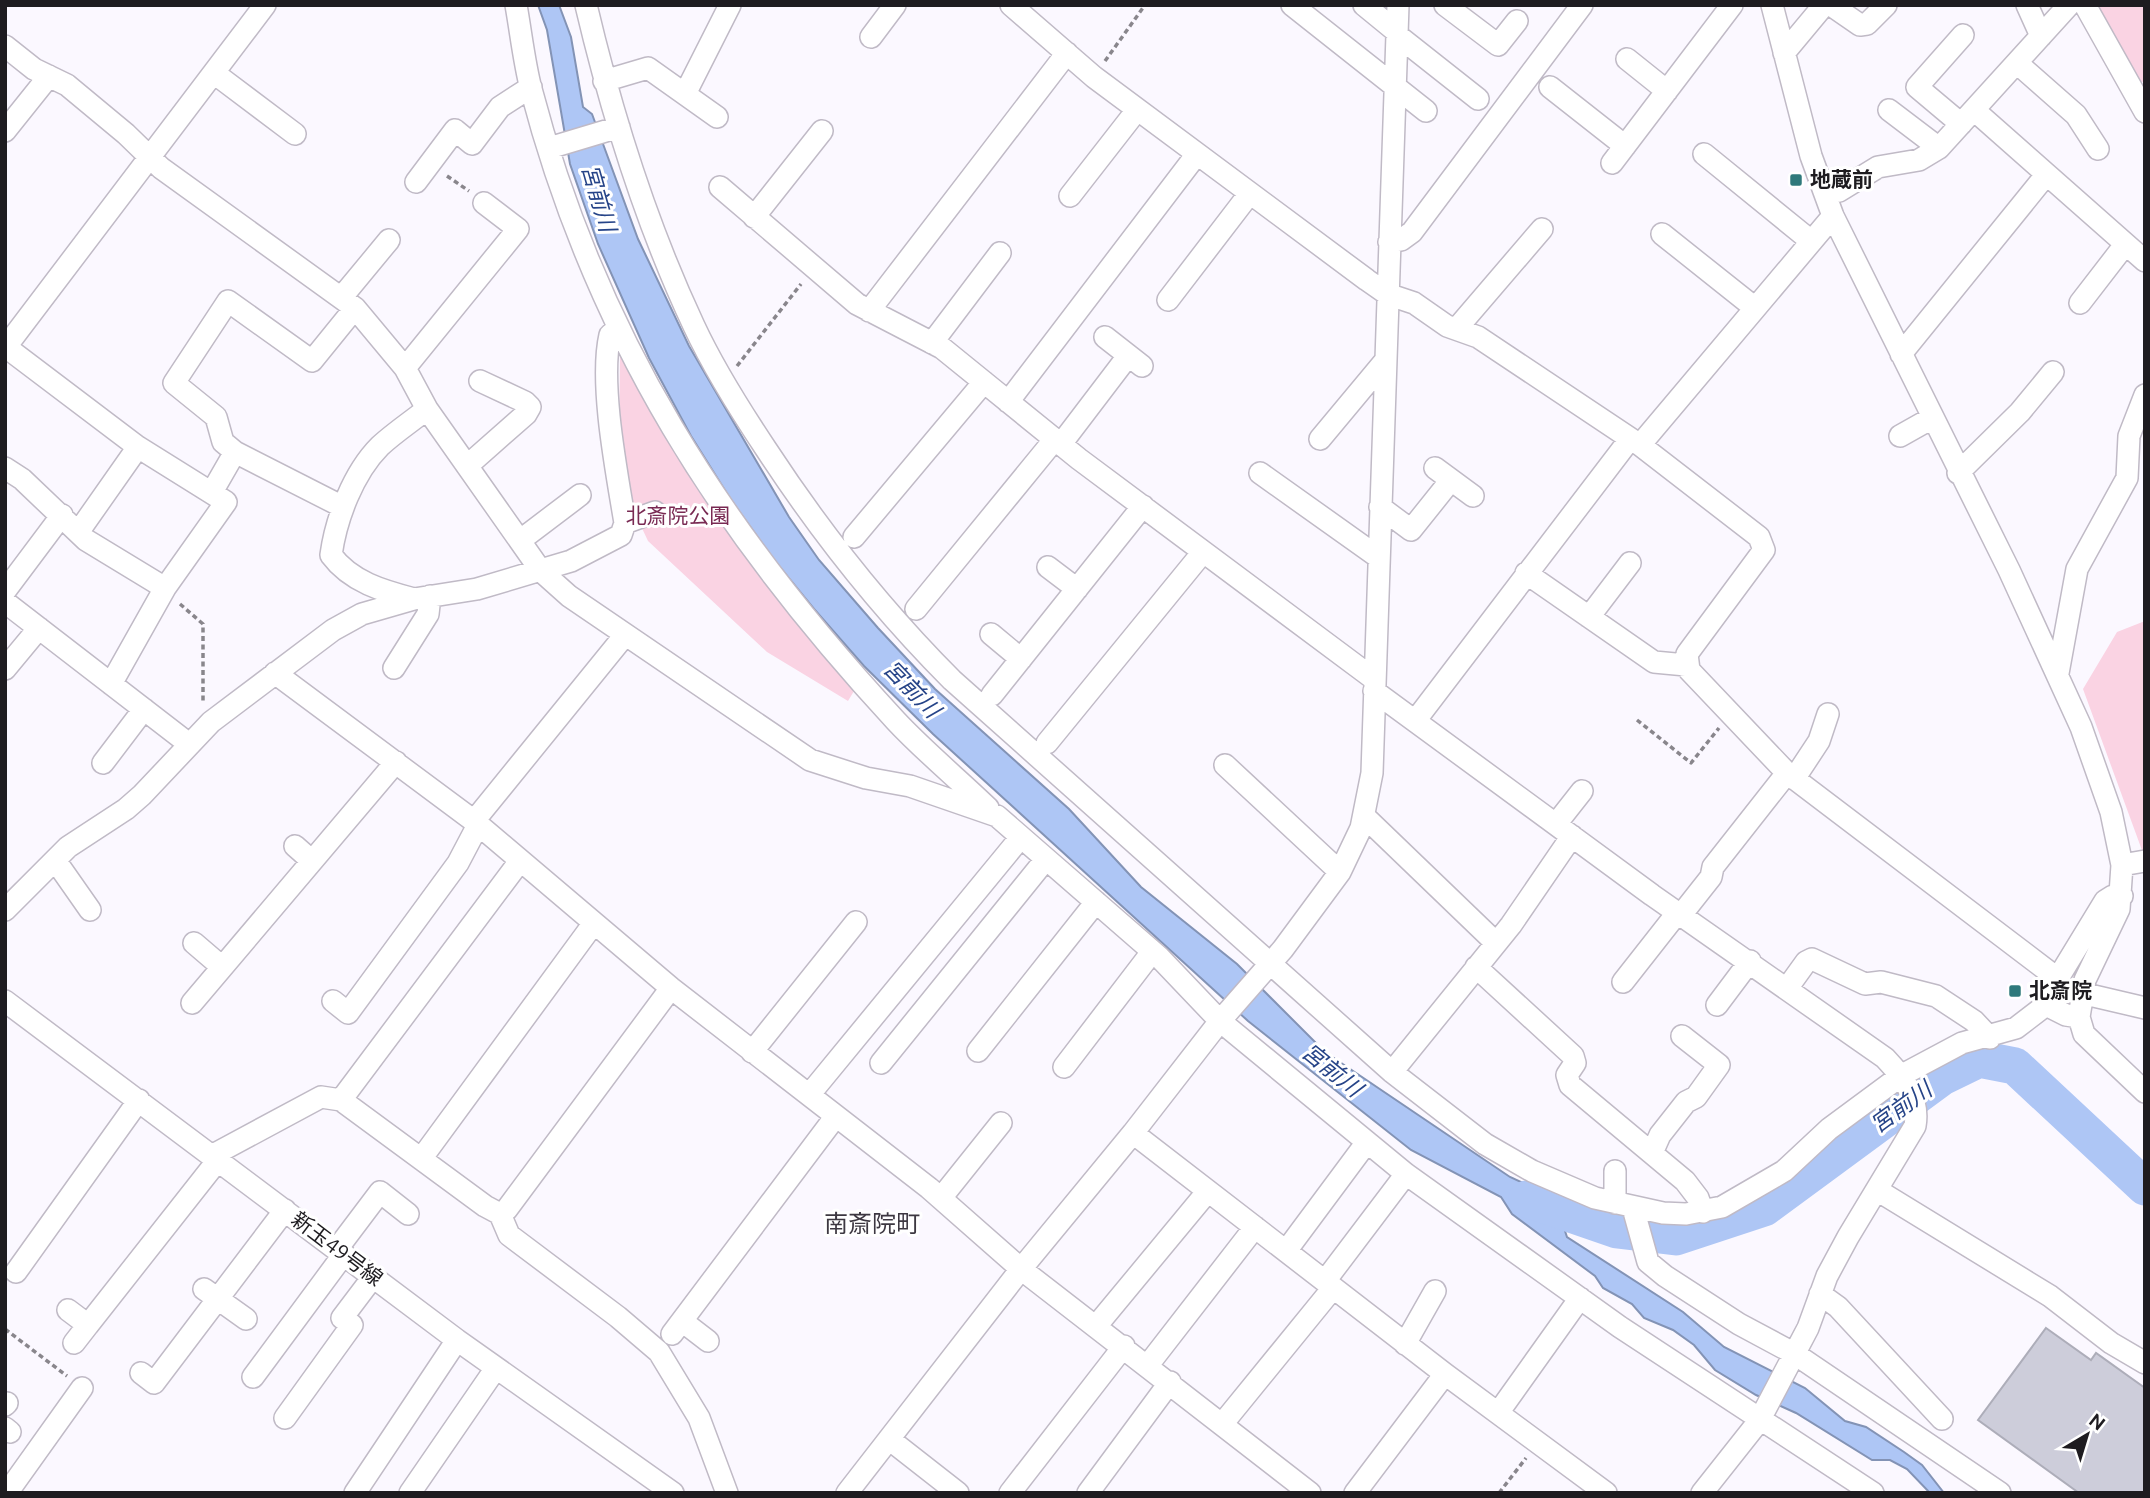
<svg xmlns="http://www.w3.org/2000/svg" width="2150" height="1498" font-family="Ubuntu,'Noto Sans JP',sans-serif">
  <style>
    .green { fill: #fad3e3 }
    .water { fill: #aec6f5; stroke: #8393b5; stroke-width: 2 }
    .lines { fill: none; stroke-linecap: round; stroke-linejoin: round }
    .river { stroke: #aec6f5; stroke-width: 37 }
    .building { fill: #cdcdda; stroke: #adadb9; stroke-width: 2 }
    .street-casing { stroke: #c0bac6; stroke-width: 24 }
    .path { stroke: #89868c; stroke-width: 3.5; stroke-dasharray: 5 3.5; stroke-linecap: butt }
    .street { stroke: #fff; stroke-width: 21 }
    .poi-dot { fill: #2f797b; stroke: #fff; stroke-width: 2.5 }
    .labels { text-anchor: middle; stroke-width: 6; stroke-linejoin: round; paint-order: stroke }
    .poi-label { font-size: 21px; font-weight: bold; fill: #1e1c20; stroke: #fff; text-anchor: start }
    .park-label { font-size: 21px; fill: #792a53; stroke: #fff }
    .street-label { font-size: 21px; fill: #1e1c20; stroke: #fff }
    .water-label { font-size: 23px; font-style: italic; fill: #264488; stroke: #fff }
    .quarter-label { font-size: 24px; fill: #3d3841; stroke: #fff }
  </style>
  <rect width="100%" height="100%" fill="#fbf8ff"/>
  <!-- green -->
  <path class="green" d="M2097,5H2145V81L2139,83Z
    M620,353L713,502L857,686L848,701L767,652L648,541L633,509L619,446Z
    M2145,621V853H2143L2083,689L2117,632Z"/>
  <!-- water -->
  <path class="water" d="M538,5H559L571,37L583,107L592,114L638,239L689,346L789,517L819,560L878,628L935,689L1069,809L1141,887L1237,964L1325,1052L1510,1177L1577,1208L1564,1228L1567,1237L1683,1312L1724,1347L1805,1388L1845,1421L1866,1427L1904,1452L1922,1465L1944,1493H1930L1907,1469L1890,1460H1872L1796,1413L1756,1395L1715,1370L1694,1345L1673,1330L1644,1318L1632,1304L1603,1288L1595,1276L1512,1214L1501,1197L1411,1150L1248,1021L933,734L864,666L814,609L774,560L731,500L691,436L649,358L598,244L570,164L547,30Z"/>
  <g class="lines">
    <!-- river -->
    <path class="river" d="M1527,1199L1617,1230L1676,1237L1764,1208L1942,1077L1979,1059L2015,1066L2145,1187"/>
  </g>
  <!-- building -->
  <path class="building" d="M2046,1328L2091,1360L2096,1353L2145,1388V1493H2079L1978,1420Z"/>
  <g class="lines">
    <!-- street casing -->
    <g class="street-casing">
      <path id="street" d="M516,5C521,33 524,62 531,89C596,338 722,533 896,721C924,751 958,779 988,808
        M586,5C612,115 646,224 694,326C714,369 740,410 766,449C821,533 881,609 952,680L1392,1072L1485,1144L1532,1171L1595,1198L1663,1213L1686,1214L1722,1207L1784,1171L1829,1129L1902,1075L1962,1043L2016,1028L2046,1005L2066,1015L2079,1017
        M1011,5L1094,77L1367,280L1387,294L1414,303L1447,326L1478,337L1640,445L1759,537L1764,550L1687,654L1689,670L1787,773L2057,978
        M1292,5L1426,111
        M1364,5L1397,32
        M1445,5L1498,45L1517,21
        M1772,5L1811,156L1833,216L2009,570L2081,727L2111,812L2122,865L2119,909L2085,980L2079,1017L2084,1034L2145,1092
        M1831,5L1860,25L1867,24L1886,5
        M2027,5L2041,36
        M2085,5L2145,112
        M1397,35L1478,99
        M871,37L895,5
        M5,46L34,69L67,85L126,134L161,168L355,308L405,368L427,409L541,571L569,596L810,760L866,778L910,786L997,816L1159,957L1220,1021L1406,1174L1620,1327L1873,1493
        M1784,53L1824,5
        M1627,59L1667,91
        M2017,63L2076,115L2098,149
        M214,73L295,134
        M604,81L648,68L717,117
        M1550,87L1625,146
        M685,94L730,5
        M1889,110L1939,148
        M1974,110L2145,261
        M1961,124L1917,87L1963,35
        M5,131L49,76
        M549,148L619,127
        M1704,154L1811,241
        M1612,163L1732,5
        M416,182L455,130L472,144L500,107L531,87
        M720,187L857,304L942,348L1079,459L1374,679
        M1826,193L1839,191L1878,167L1919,160L1939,148L2069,5
        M1070,196L1137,110
        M754,217L822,131
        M1662,234L1755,308
        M1389,242L1401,240L1412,232L1582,5
        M341,298L389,240
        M1168,300L1250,193
        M2080,303L2124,246
        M869,311L1067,53
        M1458,327L1542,229
        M1105,337L1142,366
        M932,343L1000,253
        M5,348L265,5
        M1901,354L2046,175
        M405,368L518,229L484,203
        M1008,402L1197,154
        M1900,436L1932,418
        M1320,439L1385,361
        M1061,444L1128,356
        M1640,445L1833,216
        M467,466L526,414L530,407L525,402L480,381
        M5,468L22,479L86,540L165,588L226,502L138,447L6,347
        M1435,468L1473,496
        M1260,473L1378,557
        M1958,473L2020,412L2053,372
        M212,492L235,452
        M343,507L235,452L223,442L216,417L174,383L228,301L312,361L355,308
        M1380,507L1411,530L1451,480
        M625,523L655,512
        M79,531L138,447
        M854,537L984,382
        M522,539L580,495
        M1048,567L1077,589
        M1526,573L1654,662L1686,665
        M5,591L62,515
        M414,599C383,591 351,582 331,555C336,519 353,473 380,446C394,433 412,421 427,409
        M5,602L189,744
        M916,609L1055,439
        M1589,617L1630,563
        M991,634L1021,659
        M394,668L428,614L430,596
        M5,669L39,628
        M275,673L474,821L671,988L929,1188L1021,1269L1310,1493
        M2058,673L2077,569L2127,478L2129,436L2145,395
        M111,684L165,588
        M1374,691L1652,895L1885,1058C1903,1077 1920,1098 1915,1126L1848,1237L1827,1276L1808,1328L1759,1421L1702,1493
        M992,695L1143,506
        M1415,721L1630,439
        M1047,743L1203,552
        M103,763L144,709
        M1225,765L1340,872
        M1794,779L1819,741L1828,714
        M1364,816L1496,943
        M474,821L625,635
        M1556,824L1582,791
        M295,846L312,861
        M55,860L90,910
        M2122,865L2145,861
        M5,910L68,847L126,809L142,795L211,722L333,630L362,614L414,599L477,589L571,561L621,535L625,523C617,474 599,383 610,335L618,329
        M1681,915L1711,877L1713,867L1787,773
        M194,943L222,967
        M1476,967L1573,1056L1575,1063L1567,1075L1570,1085L1685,1181L1698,1198L1703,1212
        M1623,982L1678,912
        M1788,987L1806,962L1812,959L1865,984L1881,982L1936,996L1974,1021L1990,1038
        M2052,988L2105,901L2113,896H2122
        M2081,993L2145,1008
        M5,1001L457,1340L673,1493
        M333,1001L348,1013L458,863L478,825
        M192,1003L396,762
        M1717,1005L1750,961
        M978,1051L1096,902
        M752,1052L856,922
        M881,1063L1046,859
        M1064,1067L1152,952
        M1392,1072L1511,925L1572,836
        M809,1095L1021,837
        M341,1100L520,861
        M1133,1133L1445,1374L1606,1493
        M1652,1153L1660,1135L1686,1102L1696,1097L1719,1065L1682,1036
        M213,1155L321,1097L341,1100L485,1206L500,1214L507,1209L671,988
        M421,1159L594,923
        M1615,1171V1203
        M1877,1190L2050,1296L2111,1343L2145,1363
        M941,1198L1001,1123
        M1633,1208L1648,1262L1665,1276L1739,1324L1795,1354L2000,1493
        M500,1214L509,1235L618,1317L659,1352L699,1418L727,1493
        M337,1249L380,1192L408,1214
        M1286,1251L1367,1142
        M16,1272L139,1100
        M1325,1281L1406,1174
        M204,1289L246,1319
        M1820,1294L1838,1307L1942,1419
        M68,1310L88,1325L218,1160
        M682,1321L708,1341
        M1097,1325L1208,1191
        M672,1334L836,1116
        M74,1343L88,1325
        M1405,1344L1435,1291
        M1148,1365L1255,1227
        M141,1373L154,1383L285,1210
        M253,1377L344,1254
        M5,1405L7,1403
        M1498,1413L1580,1298
        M285,1418L352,1325L342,1318L373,1277
        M1223,1423L1333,1288
        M5,1428L10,1432
        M889,1439L958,1493
        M7,1493L82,1388
        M355,1493L457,1340
        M410,1493L496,1368
        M847,1493L1021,1269L1133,1133L1220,1021L1283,949L1340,872L1361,828L1372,773L1398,5
        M1010,1493L1124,1346
        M1088,1493L1170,1382
        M1355,1493L1445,1374"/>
    </g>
    <!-- path -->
    <path class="path" d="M1105,61L1145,5
      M447,176L469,191
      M737,366L801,284
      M180,604L203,624V701
      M1637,720L1691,763L1719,728
      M5,1329L67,1376
      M1499,1493L1526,1458"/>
    <!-- street -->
    <use href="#street" class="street"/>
  </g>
  <!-- markers -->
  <g class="poi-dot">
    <rect x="1789" y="173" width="14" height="14" rx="3.5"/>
    <rect x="2008" y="984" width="14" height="14" rx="3.5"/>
  </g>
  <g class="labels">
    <!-- poi labels -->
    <g class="poi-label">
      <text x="1810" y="187">地蔵前</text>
      <text x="2029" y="998">北斎院</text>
    </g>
    <!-- park labels -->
    <g class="park-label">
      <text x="678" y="523">北斎院公園</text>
    </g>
    <!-- street labels -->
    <g class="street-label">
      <text transform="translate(337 1249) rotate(37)" y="7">新玉49号線</text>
    </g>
    <!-- water labels -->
    <g class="water-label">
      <text transform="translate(599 198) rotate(74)" y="8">宮前川</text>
      <text transform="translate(912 689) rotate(46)" y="8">宮前川</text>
      <text transform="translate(1332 1070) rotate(39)" y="8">宮前川</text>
      <text transform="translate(1901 1107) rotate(-36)" y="8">宮前川</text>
    </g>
    <!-- quarter labels -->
    <g class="quarter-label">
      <text x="872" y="1232">南斎院町</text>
    </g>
  </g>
  <!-- border -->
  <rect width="2150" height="1498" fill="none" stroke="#1e1c20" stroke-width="14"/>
  <!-- north arrow -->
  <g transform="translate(2087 1435) rotate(38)" stroke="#ffffff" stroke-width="5" paint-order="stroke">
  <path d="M0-5L12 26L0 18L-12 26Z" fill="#1e1c20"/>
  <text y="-10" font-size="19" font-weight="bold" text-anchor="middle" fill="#1e1c20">N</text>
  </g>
</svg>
